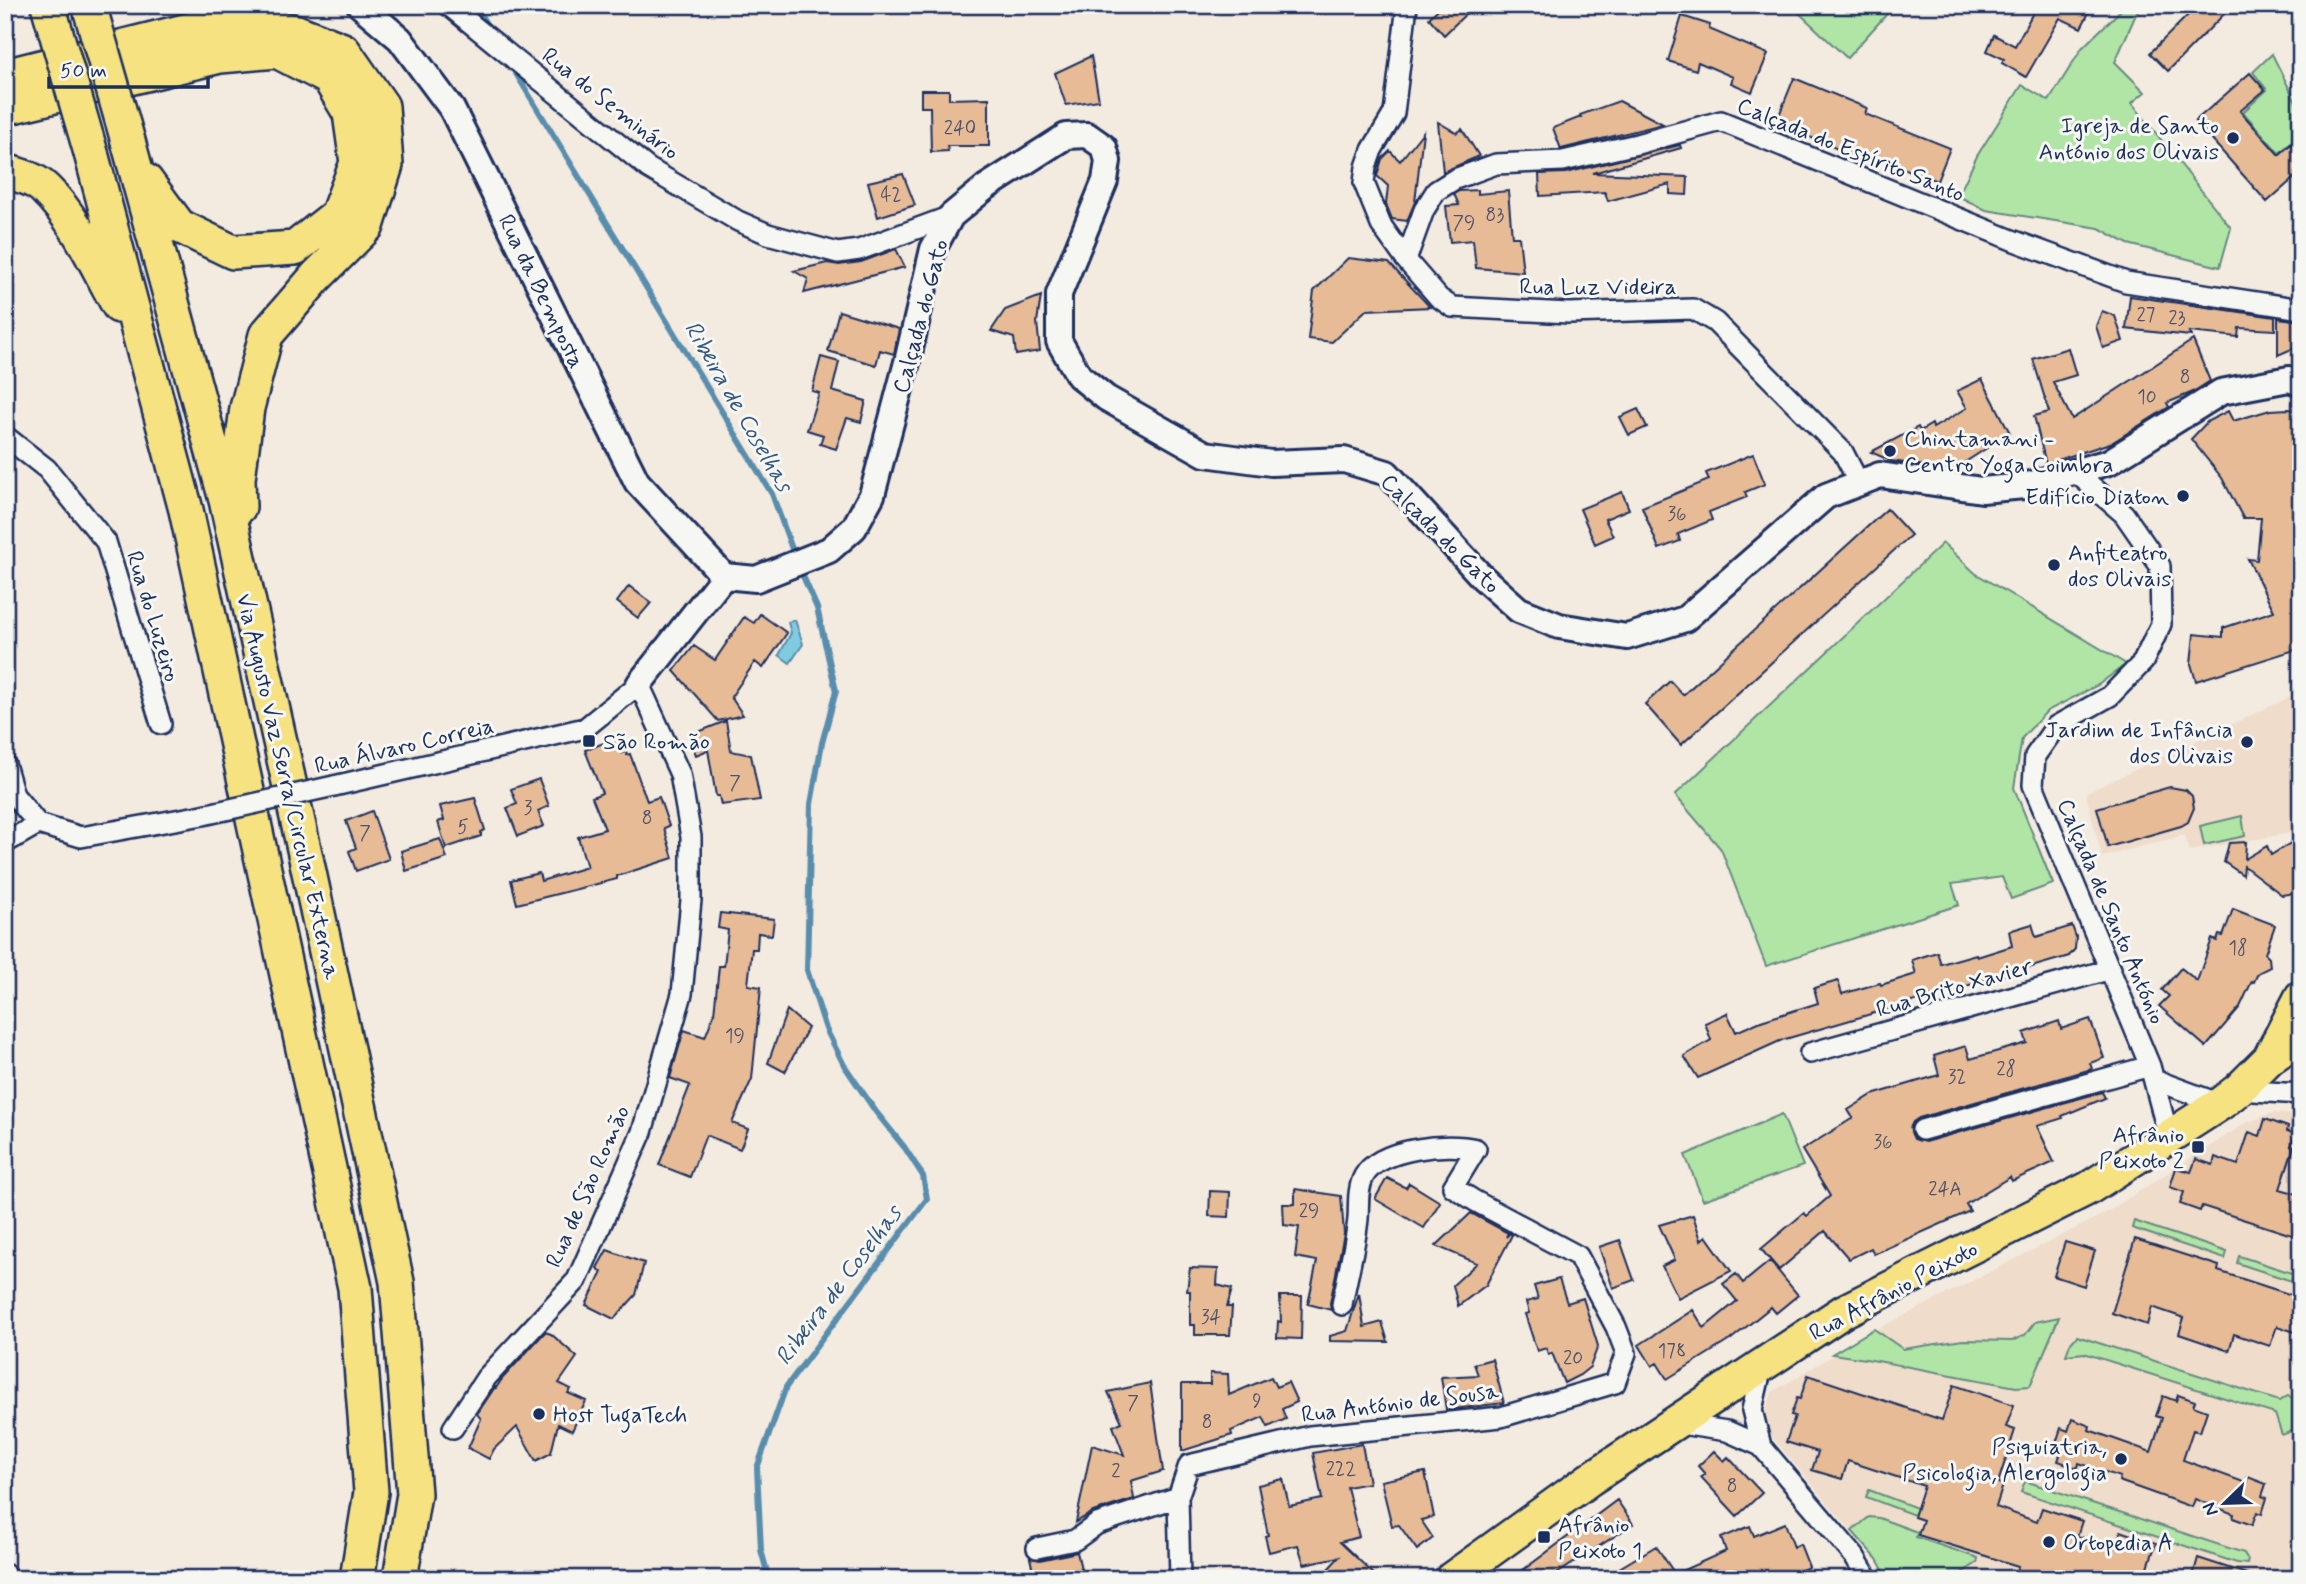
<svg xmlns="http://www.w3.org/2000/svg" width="2306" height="1584" font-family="Mynerve,sans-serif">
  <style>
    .built { fill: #efdcca }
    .green { fill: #b1e5a6; stroke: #668a82; stroke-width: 2 }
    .water { fill: #81cbe1; stroke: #588dad; stroke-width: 2 }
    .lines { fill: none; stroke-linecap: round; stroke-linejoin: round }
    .stream { stroke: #588dad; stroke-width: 6 }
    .building { fill: #e6bb96; stroke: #1b2f5e; stroke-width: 2 }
    .minor-casing { stroke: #1b2f5e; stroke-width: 24 }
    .tertiary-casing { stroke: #1b2f5e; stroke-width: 30 }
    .primary-casing { stroke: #1b2f5e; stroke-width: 37 }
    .trunk-casing { stroke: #1b2f5e; stroke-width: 38 }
    .minor { stroke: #f6f6f2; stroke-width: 19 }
    .tertiary { stroke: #f6f6f2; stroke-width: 24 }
    .primary { stroke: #f6e281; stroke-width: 32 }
    .trunk { stroke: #f6e281; stroke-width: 33 }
    .minor-bridge-casing { stroke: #1b2f5e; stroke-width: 24; stroke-linecap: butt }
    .trunk-bridge-casing { stroke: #1b2f5e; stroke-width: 38; stroke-linecap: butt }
    .minor-bridge { stroke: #f6f6f2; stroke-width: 19 }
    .trunk-bridge { stroke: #f6e281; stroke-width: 33 }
    .poi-dot { fill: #1b2f5e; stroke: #f6f6f2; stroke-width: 2.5 }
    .labels { text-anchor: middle; stroke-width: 6; stroke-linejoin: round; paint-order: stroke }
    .number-label { font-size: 19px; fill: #4e526c }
    .street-label { font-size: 23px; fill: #1b2f5e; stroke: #f6f6f2 }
    .poi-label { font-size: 23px; fill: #1b2f5e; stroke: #f6f6f2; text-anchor: start }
    .water-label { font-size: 24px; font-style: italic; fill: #34567f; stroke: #f6f6f2 }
  </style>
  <rect width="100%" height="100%" fill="#f3eae0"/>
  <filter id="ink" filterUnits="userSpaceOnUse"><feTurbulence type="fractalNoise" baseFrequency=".0143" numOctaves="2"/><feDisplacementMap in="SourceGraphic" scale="14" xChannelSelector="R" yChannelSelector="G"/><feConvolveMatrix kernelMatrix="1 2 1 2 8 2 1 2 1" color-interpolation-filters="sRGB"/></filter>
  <g filter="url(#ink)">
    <!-- built -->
    <path class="built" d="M2301,692V831L2189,851L2184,835L2102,857L2086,793Z
      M2273,1113L2301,1116V1579H1887L1876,1560L1766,1430L1763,1420L1772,1392L1876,1330L2102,1215L2246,1123Z"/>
    <!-- green -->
    <path class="green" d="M1804,5H1895L1847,58L1798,12Z
      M2126,5H2140L2115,62L2145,92L2132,103L2231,228L2220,267L2128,244L2099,228L1986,210L1958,196L1977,156L2022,85L2049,101L2082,48Z
      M2272,54L2301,112V134L2279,153L2243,112L2267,90L2253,72Z
      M1943,543L1975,573L2126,664L2098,685L2047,711L2022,738L2014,788L2053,884L2011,899L2002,877L1952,884L1959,905L1766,966L1721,849L1675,795Z
      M2242,816L2245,836L2204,845L2200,826Z
      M1782,1114L1803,1166L1703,1200L1685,1155Z
      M2134,1221L2227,1252L2225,1259L2132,1228Z
      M2239,1256L2301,1276V1284L2237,1263Z
      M2059,1317L2030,1386L2016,1387L1872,1360L1832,1354L1874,1329L1903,1349L1963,1340L2012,1341L2025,1335L2035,1322Z
      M2077,1336L2279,1401L2288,1396C2302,1403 2303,1416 2297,1429L2282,1435L2275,1414L2084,1353L2066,1355L2070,1344Z
      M2025,1481L2244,1553L2248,1560L2247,1564L2237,1563L2021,1492Z
      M1869,1490L1917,1508L1914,1515L1866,1497Z
      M1869,1517L1879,1518L1917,1532L1916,1537L1978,1558L1977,1563L1952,1579H1888L1877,1559L1852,1531Z"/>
    <!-- water -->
    <path class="water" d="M795,620L803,644L790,663L779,655L791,633L788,622Z"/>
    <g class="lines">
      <!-- stream -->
      <path class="stream" d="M475,5L490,31
        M512,67L772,494L795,557
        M769,1579L761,1550L757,1468L786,1387L927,1199L923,1176L905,1148L876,1112L844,1065L826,1029L807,970L811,804L822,743L836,691L817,608L799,567"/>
    </g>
    <!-- building -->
    <path class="building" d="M1442,5H1475L1444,35L1429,18Z
      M2033,5H2093L2081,28L2060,18L2026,77L2002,63L2004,59L1987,51L1994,35L2015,46L2036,7Z
      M2198,5H2233L2168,71L2150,53Z
      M1682,16L1710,25L1709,29L1768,54L1752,92L1731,83L1733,77L1698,62L1696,70L1668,61Z
      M1091,56L1099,100L1066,105L1055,73Z
      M2250,73L2265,90L2240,111L2279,155L2291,144L2301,155V172L2267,202L2195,121Z
      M1794,78L1867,108L1865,114L1950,148L1937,181L1874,157L1871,163L1776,123Z
      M921,90H949V99L989,98V146H947L948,151L931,152L930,107H921Z
      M1619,101L1663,124L1561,149L1553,128L1581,117L1580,115Z
      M1438,122L1457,133L1462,129L1479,156L1443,172Z
      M1423,132L1415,202L1407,221L1392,219L1386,204L1388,186L1377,176L1382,159L1390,151L1400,161Z
      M1680,145L1681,148L1593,173L1688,177L1687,195L1670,194V184L1608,201L1605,192L1540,196L1539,174L1566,173Z
      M903,174L915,205L878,217L868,182Z
      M1478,190V194L1508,191L1512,237H1519L1523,272L1476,268L1473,240L1450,242L1446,206L1459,205L1454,194L1459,191Z
      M896,249L905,267L804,293L808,279L794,271L827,263L839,265L861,262Z
      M1348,258L1389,263L1430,307L1366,310L1332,342L1308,339L1314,291Z
      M1041,296L1037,322L1040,351L1016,355L1014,338L991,331L1005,310Z
      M2130,296L2275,317V330L2239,328L2238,337L2189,332L2191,336L2126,329Z
      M839,311L899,329L894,354L880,350L876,365L828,351Z
      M2102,311L2115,316L2123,341L2103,348L2096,326Z
      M2278,318L2301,321V345L2278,355Z
      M2193,340L2210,381L2193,392L2167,403L2169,407L2113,442L2046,464L2034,416L2049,412L2033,359L2068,348L2076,375L2053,382L2072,419Z
      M821,357L839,362L832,391L866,401L861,422L847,418L836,449L820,444L823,435L807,430L819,393L812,391Z
      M1982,379L2010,433L1953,470L1891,461L1871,452L1918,427L1920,431L1932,424L1933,428L1967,408L1957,391Z
      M1638,409L1647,427L1629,435L1620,417Z
      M2289,409L2301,411V648L2196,681L2191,664L2194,634L2223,637V628L2274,611L2248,559L2257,560L2261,518H2243L2222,478L2191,439L2208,421L2228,411L2233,421L2270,410Z
      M1753,454L1765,484L1745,492L1747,497L1709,512L1712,520L1678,534L1680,541L1659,549L1642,507L1709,480L1706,473Z
      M1622,492L1629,509L1605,519L1613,536L1595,544L1580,509Z
      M1887,509L1911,535L1681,745L1645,704L1670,681L1683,695Z
      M629,586L651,603L638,618L617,602Z
      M760,614L787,633L763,668L755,662L731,697L743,715L718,721L674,671L694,646L715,660L744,617L754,623Z
      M726,721L731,751L751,755L760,800L721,805L719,796H716L708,750L696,755L690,739L699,735L698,732Z
      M617,738L622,753L626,751L627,755L630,754L647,801L659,797L669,826L664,828L673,858L617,876V879L517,904L511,880L539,873L541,881L587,867L578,837L605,829L592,797L602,793L585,750Z
      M539,779L549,806L538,811L544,826L518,836L507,808L517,804L511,789Z
      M2170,787L2186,790L2192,796L2194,808L2188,822L2181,826L2108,847L2097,808Z
      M475,798L485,830L481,832V836L446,848L438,822L444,820L440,806Z
      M372,811L389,859L356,871L349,851L356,848L346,821Z
      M440,839L447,858L406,871L401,851Z
      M2294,841L2301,852V892L2282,895L2244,866L2243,875L2224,862L2229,843L2246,842L2245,859L2267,846L2271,855Z
      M2233,909L2275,925L2265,954L2269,958L2270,967L2258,973L2254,982L2252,981L2240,1007L2206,1047L2159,1006L2169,996L2162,990L2181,968L2197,981L2212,939L2217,941L2219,935L2223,936Z
      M720,913L774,919L772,935L758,933L757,949H752L748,985L761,987L752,1079L732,1123L748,1129L740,1149L706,1135L690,1177L659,1165L690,1085L670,1078L684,1030L705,1037L714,1014L719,966H724L728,930L718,928Z
      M2032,924L2036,937L2072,926L2076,937L2075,949L2069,956L1782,1040L1698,1078L1684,1056L1711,1040L1705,1023L1727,1013L1736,1032L1761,1021L1818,1003L1814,988L1838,981L1842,994L1880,983L1881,985L1916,974L1912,960L1937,952L1941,964L1976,954L1977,957L2012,946L2009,931Z
      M787,1010L808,1028L785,1072L768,1063Z
      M2090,1019L2104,1058L2090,1063L2092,1069L1919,1118L1913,1122L1910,1128L1914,1139L1925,1142L2102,1092L2105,1098L2062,1116L2063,1118L2037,1126L2054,1162L2012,1181L2010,1177L1966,1204L1970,1211L1874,1254L1871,1248L1849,1259L1825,1231L1779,1270L1761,1249L1804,1213L1807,1216L1830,1196L1802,1150L1853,1118L1848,1110L1872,1095L1939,1075L1934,1056L1966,1046L1970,1059L2027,1043L2024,1033L2059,1021L2061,1029Z
      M2265,1119L2288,1127L2287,1131L2295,1134L2291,1146L2294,1147L2280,1189L2301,1195V1238L2202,1206L2200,1211L2180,1204L2184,1192L2170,1187L2176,1168L2191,1172L2196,1159L2213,1165L2215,1157L2238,1165L2249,1132L2260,1136Z
      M1387,1178L1406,1188L1409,1183L1440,1202L1424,1228L1375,1199Z
      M1295,1189L1341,1196L1344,1234L1330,1303L1331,1310L1308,1304L1317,1261L1295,1257L1299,1227L1284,1225L1283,1204H1295Z
      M1210,1191L1230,1192L1229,1217L1209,1216Z
      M1471,1213L1508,1233L1506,1237L1510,1233L1512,1235L1486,1285L1458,1306L1453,1285L1477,1263L1436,1246Z
      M1693,1215L1701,1240L1706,1236L1731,1271L1678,1298L1662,1266L1675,1260L1659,1225Z
      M2135,1239L2219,1266L2218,1271L2301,1298V1334L2277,1326L2270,1346L2234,1334L2229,1351L2179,1334L2184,1318L2152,1307L2147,1325L2112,1313Z
      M1620,1240L1634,1280L1613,1288L1599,1247Z
      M2065,1242L2095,1251L2084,1286L2054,1276Z
      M607,1250L644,1263L636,1295L614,1319L586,1305L602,1272L597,1268Z
      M1770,1261L1798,1295L1776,1313L1771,1307L1730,1340L1667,1379L1657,1363L1652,1366L1639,1345L1693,1310L1704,1328L1737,1301L1723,1284L1736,1274L1743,1283Z
      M1190,1268L1218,1269L1217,1285L1232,1289L1227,1307H1232L1230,1335H1195V1325H1190V1291H1187Z
      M1559,1279L1567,1303L1583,1298L1598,1346L1590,1367L1580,1375L1564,1383L1552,1353L1548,1354L1546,1348L1537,1351L1525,1314L1529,1313L1526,1302L1538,1299L1534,1286Z
      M1359,1293L1364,1327L1382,1322L1388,1342L1330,1341V1336L1347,1331Z
      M1280,1296H1302L1301,1339L1277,1338L1278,1321L1281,1322Z
      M545,1332L551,1334L577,1357L559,1383L571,1389L568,1393L586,1401L572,1431L558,1424L551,1453L536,1461L517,1427L494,1449L489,1459L468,1448L481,1419L477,1414L495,1387L496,1388L502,1379Z
      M1492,1359L1504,1403L1446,1410L1441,1377L1478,1375L1474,1364Z
      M1210,1373L1228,1374L1229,1395L1271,1377L1276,1387L1288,1382L1297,1402L1282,1409L1286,1419L1268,1427L1263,1417L1231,1431L1232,1435L1182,1451V1384H1210Z
      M1808,1375L1942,1420L1954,1385L2014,1405L2006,1427L2015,1430L1998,1483L2003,1485L1996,1507L2037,1522L2042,1508L2082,1521L2077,1536L2116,1547L2121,1531L2156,1543L2144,1579H2014L2018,1566L1918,1535L1923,1520L1914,1517L1924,1486L1848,1461L1842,1479L1812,1470L1818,1452L1786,1442L1795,1416L1791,1415L1797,1398L1800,1399Z
      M1150,1383L1163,1471L1131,1481L1134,1499L1093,1512L1076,1522L1092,1445L1124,1455L1113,1426L1122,1422L1108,1392Z
      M2178,1395L2195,1401L2193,1406L2207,1411L2200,1432L2193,1430L2183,1460L2246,1483L2248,1477L2266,1484L2262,1496L2267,1498L2262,1514L2257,1512L2252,1525L2233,1518L2234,1514L2195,1499L2192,1507L2119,1481L2120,1477L2079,1463L2078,1468L2058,1461L2062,1449L2055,1446L2061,1428L2068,1431L2072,1419L2090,1426L2089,1430L2151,1452L2162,1418L2156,1416L2163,1396L2176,1401Z
      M1362,1444L1369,1483L1347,1487L1359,1537L1340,1542L1379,1579H1319L1339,1557L1304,1564L1298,1545L1269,1552L1265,1536L1268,1535L1258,1485L1283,1479L1289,1506L1322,1499L1313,1453Z
      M1714,1451L1724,1461L1728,1457L1762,1493L1737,1516L1701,1477L1705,1474L1698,1466Z
      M1425,1472L1434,1517L1421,1520L1433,1538L1417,1550L1399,1525L1392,1526L1381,1481Z
      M1617,1500L1633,1524L1549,1579H1511Z
      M1785,1523L1794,1547L1800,1544L1809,1567L1779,1579H1601L1656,1546L1675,1574L1726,1551L1721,1538L1750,1526L1754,1536Z
      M1077,1552L1082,1573L1058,1579H1035L1030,1558L1040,1560Z
      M2198,1558L2250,1575V1579H2192Z"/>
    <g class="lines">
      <!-- minor casing -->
      <g class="minor-casing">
        <path id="minor" d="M448,5L648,168L738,221L768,234L838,253L859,250L951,216
          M1407,5L1394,113L1372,150L1366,167L1364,183L1381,225L1406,260L1424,210L1436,191L1455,179L1496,164L1563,161L1637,144L1721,121L2012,240L2126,282L2301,309
          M1406,260L1439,298L1452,307L1569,313L1693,309L1715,322L1843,452L1859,483
          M5,436L47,469L106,542L161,724
          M2074,471L2124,514L2160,566L2161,624L2143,662L2110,696L2056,726L2035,756L2033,785L2150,1066L2169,1138
          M5,764L14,795L38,824
          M334,786L585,728L639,684L680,774L691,837V900L682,994L642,1132L577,1280L486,1378L453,1428
          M5,843L38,824L81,837L203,815
          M1810,1053L2111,969
          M2155,1080L2220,1104
          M2238,1090L2301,1094
          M1922,1130L2150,1066
          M1674,1423L1727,1431L1761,1446L1855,1557L1868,1579
          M1761,1446L1752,1410L1762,1366
          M1037,1548L1075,1540L1097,1524L1178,1497
          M5,1574L7,1579
          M1180,1579L1178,1497L1189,1465L1310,1436L1501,1417L1615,1383L1626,1353L1616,1327L1578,1256L1475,1201L1453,1187L1476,1149C1448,1142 1380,1148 1364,1176C1357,1189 1359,1205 1358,1219C1355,1248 1347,1277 1342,1305"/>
      </g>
      <!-- tertiary casing -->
      <g class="tertiary-casing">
        <path id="tertiary" d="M360,5L400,39L452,109L637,482L724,576
          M724,576L756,579L829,550L854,528L872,495L907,362L933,249L951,216L986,187L1066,136L1087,135L1104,147L1108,161L1105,181L1059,294V341L1079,376L1106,398L1205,454L1271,463L1344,460L1387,473L1482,577L1519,610L1559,626L1627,637L1685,619L1826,496L1880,475L1982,490L2024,486L2109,462L2221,392L2289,379L2301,383
          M639,684L724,576"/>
      </g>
      <!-- primary casing -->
      <g class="primary-casing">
        <path id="primary" d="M2271,1055L2301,997
          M1451,1579L1590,1479L1844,1311L2089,1188L2220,1104L2238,1090L2270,1058L2301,1037"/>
      </g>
      <!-- trunk casing -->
      <g class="trunk-casing">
        <path id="trunk" d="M5,76L201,27L248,22L297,32L343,50L382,106L386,165L367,226L316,277L266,335L247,408L238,479L239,507
          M5,108L220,56L277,51L329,78L350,113L357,163L337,215L295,248L233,252L179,226L146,181
          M128,141L226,500L306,858L397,1282L414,1494L400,1579
          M91,153L186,510L355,1288L371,1492L357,1579
          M5,171C19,175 35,179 45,189C78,221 97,267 119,306"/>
      </g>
      <!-- minor -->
      <use href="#minor" class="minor"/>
      <!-- tertiary -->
      <use href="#tertiary" class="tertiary"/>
      <!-- primary -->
      <use href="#primary" class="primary"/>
      <!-- trunk -->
      <use href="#trunk" class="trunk"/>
      <!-- minor-bridge casing -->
      <g class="minor-bridge-casing">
        <path id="minor-bridge" d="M203,815L334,786"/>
      </g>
      <!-- trunk-bridge casing -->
      <g class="trunk-bridge-casing">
        <path id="trunk-bridge" d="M48,5L91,153
          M89,5L128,141"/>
      </g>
      <!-- minor-bridge -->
      <use href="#minor-bridge" class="minor-bridge"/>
      <!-- trunk-bridge -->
      <use href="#trunk-bridge" class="trunk-bridge"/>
    </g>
  </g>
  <!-- markers -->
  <g class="poi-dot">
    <circle cx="2233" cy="138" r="7"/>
    <circle cx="1890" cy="451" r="7"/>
    <circle cx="2183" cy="496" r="7"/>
    <circle cx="2054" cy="565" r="7"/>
    <rect x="582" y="734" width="14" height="14" rx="3.5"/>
    <circle cx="2247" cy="742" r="7"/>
    <rect x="2191" y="1140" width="14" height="14" rx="3.5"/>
    <circle cx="539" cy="1414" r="7"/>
    <circle cx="2121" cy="1459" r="7"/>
    <rect x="1537" y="1530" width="14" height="14" rx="3.5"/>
    <circle cx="2049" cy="1542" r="7"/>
  </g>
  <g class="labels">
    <!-- number labels -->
    <g class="number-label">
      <text x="960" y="134">240</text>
      <text x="891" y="201">42</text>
      <text x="1495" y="221">83</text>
      <text x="1464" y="229">79</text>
      <text x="2146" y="321">27</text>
      <text x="2177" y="324">23</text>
      <text x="2185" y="383">8</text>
      <text x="2147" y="403">10</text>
      <text x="1677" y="520">36</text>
      <text x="735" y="789">7</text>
      <text x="528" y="814">3</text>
      <text x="647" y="824">8</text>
      <text x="463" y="833">5</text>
      <text x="365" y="839">7</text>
      <text x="2238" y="954">18</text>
      <text x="735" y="1042">19</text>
      <text x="2006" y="1075">28</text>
      <text x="1957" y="1083">32</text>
      <text x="1883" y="1148">36</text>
      <text x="1945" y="1195">24A</text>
      <text x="1309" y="1217">29</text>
      <text x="1211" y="1323">34</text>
      <text x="1672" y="1357">178</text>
      <text x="1573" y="1364">20</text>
      <text x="1257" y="1407">9</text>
      <text x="1133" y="1409">7</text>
      <text x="1207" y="1428">8</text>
      <text x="1341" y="1475">222</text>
      <text x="1116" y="1477">2</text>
      <text x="1732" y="1492">8</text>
    </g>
    <!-- street labels -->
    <g class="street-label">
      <text transform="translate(611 103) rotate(38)" y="8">Rua do Seminário</text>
      <text transform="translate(1851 149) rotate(22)" y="8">Calçada do Espírito Santo</text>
      <text x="1598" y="294">Rua Luz Videira</text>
      <text transform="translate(542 291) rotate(64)" y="8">Rua da Bemposta</text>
      <text transform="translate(920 316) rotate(-75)" y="8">Calçada do Gato</text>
      <text transform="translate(1441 533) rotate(45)" y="8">Calçada do Gato</text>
      <text transform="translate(154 616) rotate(73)" y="8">Rua do Luzeiro</text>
      <text transform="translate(404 745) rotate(-13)" y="8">Rua Álvaro Correia</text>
      <text transform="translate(289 786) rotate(77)" y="8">Via Augusto Vaz Serra/Circular Externa</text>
      <text transform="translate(2112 911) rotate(67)" y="8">Calçada de Santo António</text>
      <text transform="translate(1954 987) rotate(-16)" y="8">Rua Brito Xavier</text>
      <text transform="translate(587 1186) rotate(-66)" y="8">Rua de São Romão</text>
      <text transform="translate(1893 1290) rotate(-28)" y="8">Rua Afrânio Peixoto</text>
      <text transform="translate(1400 1402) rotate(-7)" y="8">Rua António de Sousa</text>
    </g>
    <!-- poi labels -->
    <g class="poi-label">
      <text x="2219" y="133" text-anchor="end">Igreja de Santo<tspan x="2219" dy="26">António dos Olivais</tspan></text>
      <text x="1904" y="446">Chintamani -<tspan x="1904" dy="26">Centro Yoga Coimbra</tspan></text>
      <text x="2169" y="504" text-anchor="end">Edifício Diaton</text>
      <text x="2068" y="560">Anfiteatro<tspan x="2068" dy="26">dos Olivais</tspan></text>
      <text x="2233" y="737" text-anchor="end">Jardim de Infância<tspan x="2233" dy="26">dos Olivais</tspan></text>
      <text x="603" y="749">São Romão</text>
      <text x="2184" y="1142" text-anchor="end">Afrânio<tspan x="2184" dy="26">Peixoto 2</tspan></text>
      <text x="553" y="1422">Host TugaTech</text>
      <text x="2107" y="1454" text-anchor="end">Psiquiatria,<tspan x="2107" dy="26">Psicologia, Alergologia</tspan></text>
      <text x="1558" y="1532">Afrânio<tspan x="1558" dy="26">Peixoto 1</tspan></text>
      <text x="2063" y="1550">Ortopedia A</text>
    </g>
    <!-- water labels -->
    <g class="water-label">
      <text transform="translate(739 406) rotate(60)" y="8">Ribeira de Coselhas</text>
      <text transform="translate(838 1285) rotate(-53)" y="8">Ribeira de Coselhas</text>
    </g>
  </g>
  <!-- margin -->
  <rect width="2306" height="1584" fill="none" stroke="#f6f6f2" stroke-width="28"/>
  <rect x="14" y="14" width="2278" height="1556" fill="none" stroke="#1b2f5e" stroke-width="2.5" filter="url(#ink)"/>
  <!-- north arrow -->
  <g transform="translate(2225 1503) rotate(247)" stroke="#f6f6f2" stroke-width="5" paint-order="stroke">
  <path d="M0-5L12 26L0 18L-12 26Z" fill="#1b2f5e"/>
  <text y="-10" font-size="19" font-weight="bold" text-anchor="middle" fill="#1b2f5e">N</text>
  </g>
  <!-- scale -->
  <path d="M49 77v10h159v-10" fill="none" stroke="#1b2f5e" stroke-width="3.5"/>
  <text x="60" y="77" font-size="21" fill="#1b2f5e" stroke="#f6f6f2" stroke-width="5" paint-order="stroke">50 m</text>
</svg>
